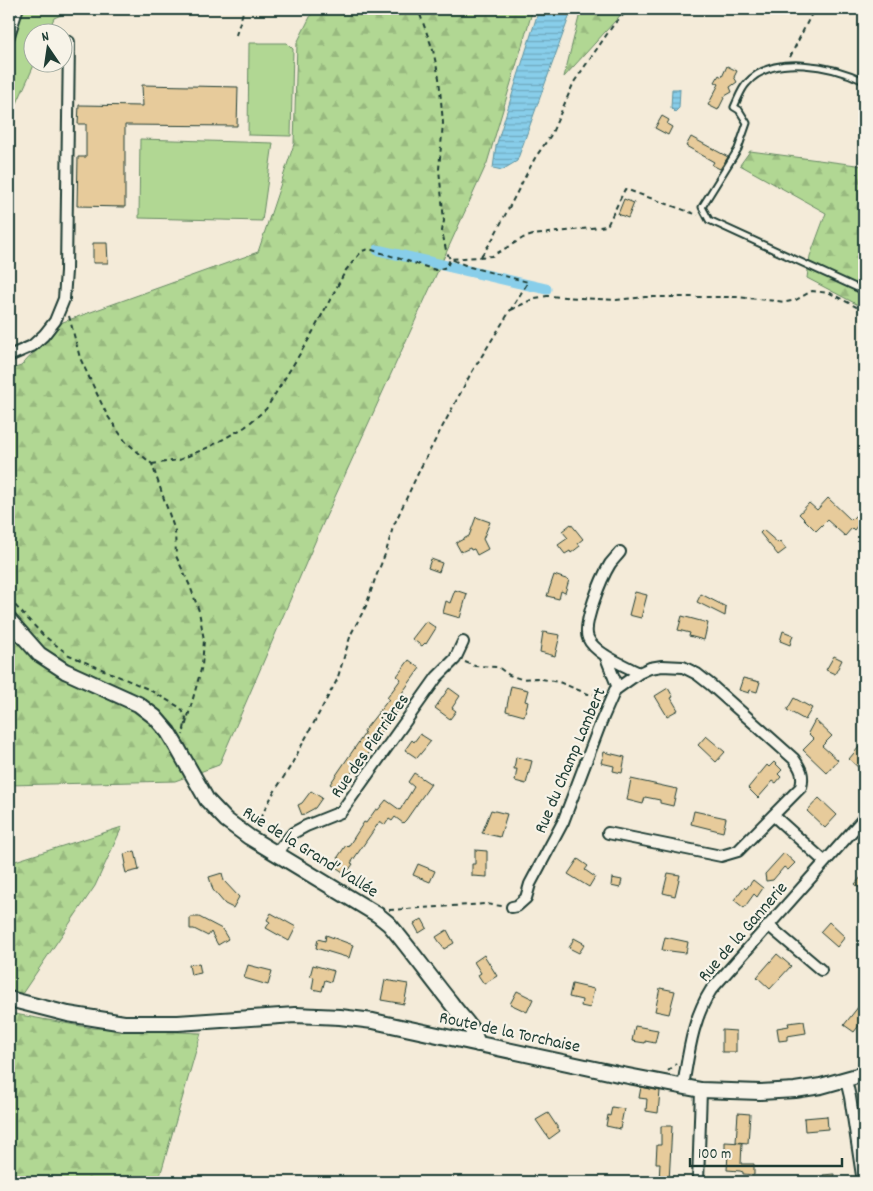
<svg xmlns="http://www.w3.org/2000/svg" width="873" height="1191" font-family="Dekko,sans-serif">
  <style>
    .grass { fill: #b1d793; stroke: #688a64 }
    .forest { fill: url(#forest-firs); stroke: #688a64 }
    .water { fill: url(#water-rules); stroke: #5e94a1 }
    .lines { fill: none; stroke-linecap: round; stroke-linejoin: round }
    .canal { stroke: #88ceea; stroke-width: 11 }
    .building { fill: #e7cb9b; stroke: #1f3d34 }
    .lane-casing { stroke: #1f3d34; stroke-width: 9 }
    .street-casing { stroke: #1f3d34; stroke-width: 14 }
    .secondary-casing { stroke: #1f3d34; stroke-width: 18 }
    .path { stroke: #1f3d34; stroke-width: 2; stroke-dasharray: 5 4; stroke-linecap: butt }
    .lane { stroke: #f7f3e8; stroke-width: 5 }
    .street { stroke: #f7f3e8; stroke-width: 10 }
    .secondary { stroke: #f7f3e8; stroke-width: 14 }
    .labels { text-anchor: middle; stroke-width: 4.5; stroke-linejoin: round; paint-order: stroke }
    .street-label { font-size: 18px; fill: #1f3d34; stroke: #f7f3e8 }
  </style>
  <defs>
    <pattern id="forest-firs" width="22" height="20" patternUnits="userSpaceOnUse" patternTransform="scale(1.25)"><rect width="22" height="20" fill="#b1d793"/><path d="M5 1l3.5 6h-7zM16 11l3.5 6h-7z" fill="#98b97f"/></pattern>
    <pattern id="water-rules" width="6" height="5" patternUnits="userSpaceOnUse" patternTransform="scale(1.25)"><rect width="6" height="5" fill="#88ceea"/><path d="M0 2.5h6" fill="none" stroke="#6fa8be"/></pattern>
  </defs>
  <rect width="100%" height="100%" fill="#f4ebd9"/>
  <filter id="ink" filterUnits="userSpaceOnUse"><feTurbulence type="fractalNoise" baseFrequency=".02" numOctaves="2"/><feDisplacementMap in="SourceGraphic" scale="10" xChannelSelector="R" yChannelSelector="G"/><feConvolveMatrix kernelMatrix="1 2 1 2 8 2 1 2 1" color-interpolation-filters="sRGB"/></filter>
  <g filter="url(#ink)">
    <!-- grass -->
    <path class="grass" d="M9,9H75L54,18L48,32H32V62L35,63L9,121Z
      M249,43H287L293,49L291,136L248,135Z
      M140,139L273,143L262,221L139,218Z"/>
    <!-- forest -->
    <path class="forest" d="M314,9H533L487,163L324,521L219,765L175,781L9,785V370L21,366L63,322L258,252L294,144L297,43Z
      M581,9H626L564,77Z
      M750,151L864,166V308L807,278L810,256L826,213L740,165Z
      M122,827L95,886L9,1013L92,1028L201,1033L160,1176L165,1182H9V863Z"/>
    <!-- water -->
    <path class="water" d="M539,9H572L517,161L502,170L493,168L496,146Z
      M672,89H680L679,108L675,112L671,108Z"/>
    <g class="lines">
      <!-- canal -->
      <path class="canal" d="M378,250L546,289"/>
    </g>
    <!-- building -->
    <path class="building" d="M727,66L737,71L734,77L737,82L730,87L732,92L725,96L718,110L708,105L719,84L715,82L719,75L722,77Z
      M142,85L238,87L237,126L125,125V207L77,206L78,157H86V124H78L79,105L143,106Z
      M662,116L669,120L667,124L672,127L668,135L655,128Z
      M691,137L728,157L720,169L712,165L714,162L686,146Z
      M624,199L634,203L628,218L618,214Z
      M93,243H107L108,263H93Z
      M828,498L851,520L859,512L864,516V531L858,525L854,530L852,528L845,536L827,520L816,531L799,514L809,503L817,510Z
      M476,517L490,522L483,539L488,549L477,555L474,549L471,550L470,548L461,552L456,543L469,536Z
      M571,524L583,539L578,543L580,546L571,553L570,551L565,554L558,545L568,538L562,531Z
      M763,530L778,543L780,541L786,549L778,555L760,533Z
      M431,559L442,563L439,572L428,568Z
      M554,575L569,580L565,593L561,591L559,599L547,596Z
      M455,590L467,594L460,618L443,613L446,601L450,603Z
      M635,592L647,595L641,618L629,615Z
      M701,594L726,607L725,616L697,602Z
      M682,616L708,623L704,640L689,636L690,633L678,630Z
      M426,621L436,628L426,644L425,643L422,646L412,639Z
      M783,631L793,635L790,645L780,641Z
      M543,632L560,635L555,656L540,652Z
      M834,656L842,660L835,674L826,670Z
      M409,660L420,668L402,693L407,697L379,734L377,732L368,747L371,750L358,769L356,767L345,781L347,782L340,791L330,784L365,733L363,732L389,699L387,698L401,679L397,676Z
      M743,678L760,682L757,692L750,690L749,693L739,690Z
      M511,686L528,690L525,701L528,702L524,716L506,711Z
      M449,688L460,696L452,708L456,711L450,719L435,708Z
      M668,688L673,697L671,698L678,710L667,716L655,696Z
      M794,698L812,708L805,720L787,710Z
      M815,720L832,736L822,746L838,760L827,773L803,750L814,739L808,733Z
      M420,734L431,741L417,758L405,750L412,740L414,742Z
      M706,736L725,752L716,762L698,745Z
      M864,741V763L860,769L849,759Z
      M604,752L625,757L622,773L613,771L614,766L601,763Z
      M516,757L532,761L526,784L515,781L517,769H514Z
      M774,762L782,770L778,774L781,777L776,783L773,781L758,798L748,788L767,765L769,767Z
      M414,773L431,784L406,820L403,823L395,817L392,821L389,819L385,825L380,821L351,863L353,864L346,874L334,866L339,859L338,857L346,845L348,847L364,822L366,823L376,809L378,810L386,800L400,810L414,787L408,782Z
      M631,779L677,789L673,806L660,803V800L645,797L643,804L627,800Z
      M311,791L322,798L315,808L302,815L298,805L302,803Z
      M819,798L837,815L825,828L807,811Z
      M491,810L507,814L500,837L482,833Z
      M694,811L726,818L723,832L691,824Z
      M475,850L487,851V877L472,876V864H475Z
      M135,851L139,870L126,873L124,865L126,864L124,854Z
      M784,853L795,863L788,870L784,867L773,880L766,881L765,874Z
      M578,859L588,866L585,870L595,877L589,887L568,874Z
      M418,864L435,871L430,882L413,875Z
      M222,873L224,881L239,897L233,908L225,904L213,890L209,877Z
      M668,873L680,875L675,896L663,893Z
      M864,874V892L855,884Z
      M612,878L622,880L620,888L611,886Z
      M753,880L763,888L757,897L754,894L744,908L734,900L744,887L746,889Z
      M271,913L296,927L289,941L266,928L270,922L267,920Z
      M190,917H199L222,929L228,939L218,945L211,932L208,936L194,929H190Z
      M422,919L427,928L419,933L414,924Z
      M829,922L845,937L837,947L820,932Z
      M447,930L454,943L444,949L436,937Z
      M326,935L353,945L349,958L316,948L318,939L325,941Z
      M665,937L688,942L686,953L662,950Z
      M574,938L585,944L579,953L569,948Z
      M777,954L791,966L770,989L757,977Z
      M484,955L497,976L484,984L478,975L481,973L474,962Z
      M199,963L201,973L191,975L189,965Z
      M248,965L272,971L268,985L244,978Z
      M313,965L334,971L331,982L325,980L322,991L312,989L314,977L310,976Z
      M385,980L408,984L404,1004L381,1000Z
      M572,984L594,989L590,1008L581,1006L582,1000L569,997Z
      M660,988L675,991L669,1014L655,1011Z
      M517,991L533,999L527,1012L510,1004Z
      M859,1006L864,1011V1019L854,1032L844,1025Z
      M804,1021L806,1033L787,1036V1040L779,1041L777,1028L789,1026L788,1023Z
      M635,1026L658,1030L655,1043L645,1041V1043L632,1041Z
      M722,1030L736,1031V1052H722Z
      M641,1087L660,1091L658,1113L646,1111L647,1099L639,1098Z
      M612,1107L624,1109L620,1129L606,1126L608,1115L610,1116Z
      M548,1113L560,1131L549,1139L536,1120Z
      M738,1113L750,1114L748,1143L736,1142Z
      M827,1116L828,1129L805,1131L804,1118Z
      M661,1126H672L669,1182H659L660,1163H656L657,1145H661Z
      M725,1142L742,1143L741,1164H754V1175L743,1174V1172L740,1171L727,1170L728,1153H725Z
      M834,1174L835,1182H824L823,1175Z"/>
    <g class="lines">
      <!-- lane casing -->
      <g class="lane-casing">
        <path id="lane" d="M9,44L20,9
          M864,81C833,66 773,53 747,83C741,89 738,99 734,107L739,110L747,123L738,149L702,207L709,220L864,291"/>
      </g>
      <!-- street casing -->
      <g class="street-casing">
        <path id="street" d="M9,356L32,346L44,335L55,321L64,299L66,271L69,42
          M620,552C617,556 613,560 610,564C602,577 582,624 588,638C595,654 624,665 639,673
          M605,655L618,688
          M774,816L825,862
          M276,853L293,833L306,826L341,812L437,677L455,659L463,642
          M512,907L517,906L526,898L530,884L563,822L601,722L615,690L639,673L650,668L662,666L683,667L697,674L711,685L794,759C801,769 804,775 801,787L738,851L721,856L608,833
          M768,925L821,970
          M846,1080L850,1097L863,1182
          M683,1086C689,1052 692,1020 711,990L864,818
          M698,1182L701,1090"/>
      </g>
      <!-- secondary casing -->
      <g class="secondary-casing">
        <path id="secondary" d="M9,620L39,654L65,671L138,704L155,717L168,732L177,747L207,800L226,820L249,837L378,915L389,924C411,950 430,977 451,1003C463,1020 472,1024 478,1044
          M9,999L68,1014L124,1023H178L295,1015L340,1017L373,1021L618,1074L701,1090L760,1092L795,1090L821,1086L864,1074"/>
      </g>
      <!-- path -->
      <path class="path" d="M236,35L244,9
        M790,57L814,9
        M481,256L491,242L535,158L551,135L574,82L614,24L629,9
        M511,310L535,298L547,296L616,300L645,297H738L786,302L796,300L812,291L830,293L864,311
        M69,316L80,358L107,415L125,441L152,464L175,531L176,556L190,586L199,611L204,640L202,666L184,731
        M152,464L179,460L211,446L245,427L266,409L309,339L346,270L362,251L369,249L436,270L447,267L450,259L492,256L523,238L533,235L607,226L625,189L698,215
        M9,599L43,635L69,655L148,689L181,708L186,718L183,735
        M465,662L475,666L498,667L509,675L521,679L536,678L559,682L588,694L602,695
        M242,816L249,819L255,826
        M256,826L273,794L290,767L337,680L351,634L366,606L375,579L386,552L393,527L421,467L470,375L528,282L470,267L450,259L446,250L442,231L444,221L439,169L443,123L439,78L433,50L418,9
        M389,910L485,904L502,906
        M668,1071L676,1064"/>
      <!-- lane -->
      <use href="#lane" class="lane"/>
      <!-- street -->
      <use href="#street" class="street"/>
      <!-- secondary -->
      <use href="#secondary" class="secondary"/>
    </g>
  </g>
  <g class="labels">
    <!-- street labels -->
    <g class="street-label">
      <text transform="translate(369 745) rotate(-55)" y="6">Rue des Pierrières</text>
      <text transform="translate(569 760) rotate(-67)" y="6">Rue du Champ Lambert</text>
      <text transform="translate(311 851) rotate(32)" y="6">Rue de la Grand’ Vallée</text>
      <text transform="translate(742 931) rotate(-49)" y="6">Rue de la Gannerie</text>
      <text transform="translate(510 1031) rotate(12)" y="6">Route de la Torchaise</text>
    </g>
  </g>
  <!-- margin -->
  <rect width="873" height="1191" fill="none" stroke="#f7f3e8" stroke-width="30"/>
  <rect x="15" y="15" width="843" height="1161" fill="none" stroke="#1f3d34" stroke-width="2" filter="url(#ink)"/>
  <!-- north arrow -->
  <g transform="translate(48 48) rotate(347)"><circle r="24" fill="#f7f3e8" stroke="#a1aaa0"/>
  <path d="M0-4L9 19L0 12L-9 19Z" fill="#1f3d34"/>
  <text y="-8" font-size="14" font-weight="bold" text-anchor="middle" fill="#1f3d34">N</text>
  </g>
  <!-- scale -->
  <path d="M690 1158v8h152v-8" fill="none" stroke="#1f3d34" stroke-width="2.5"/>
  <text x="698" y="1158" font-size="15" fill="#1f3d34" stroke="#f7f3e8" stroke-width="4" paint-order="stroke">100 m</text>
</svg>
